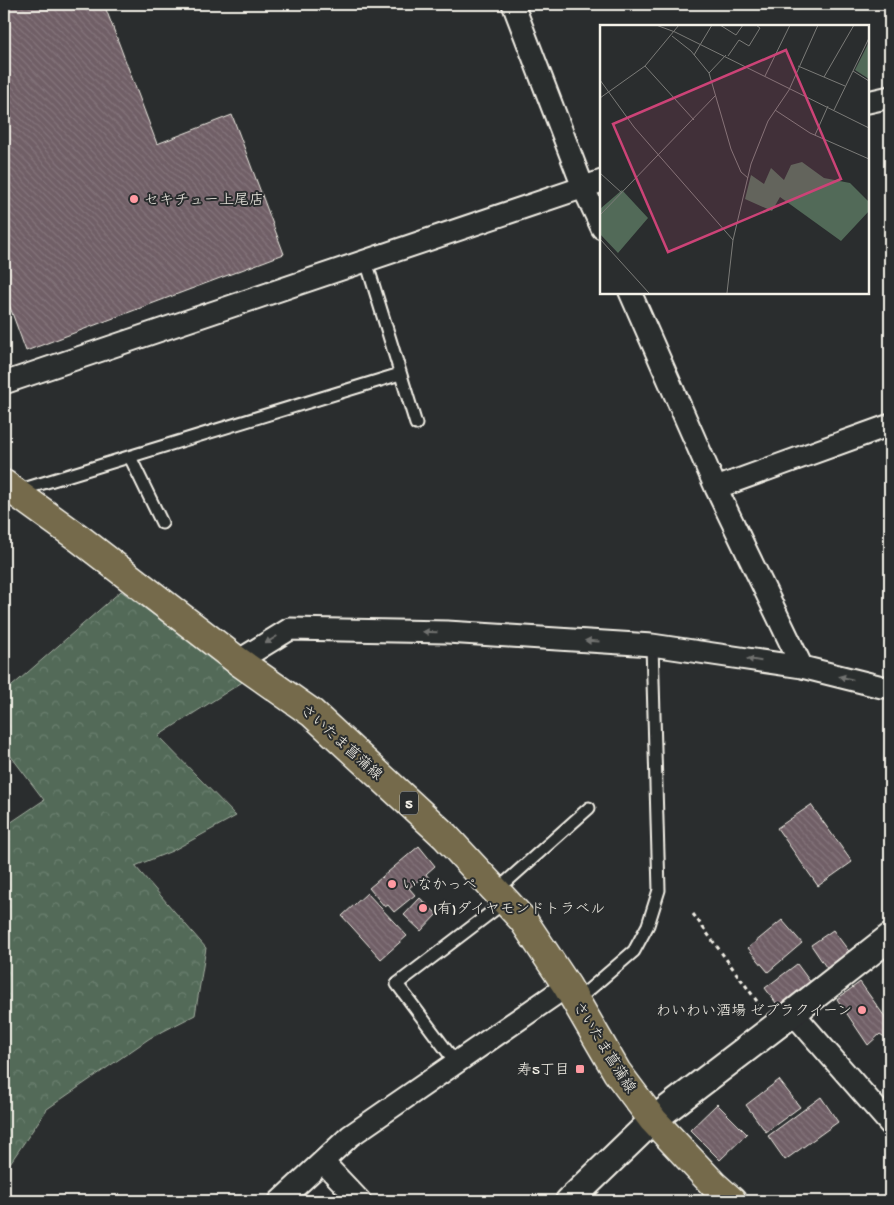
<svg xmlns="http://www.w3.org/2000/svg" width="894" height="1205" font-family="'Gochi Hand','Klee One',sans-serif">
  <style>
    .forest { fill: url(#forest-crowns); stroke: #a3aea0 }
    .building { fill: url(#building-back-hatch); stroke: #f4f1e8 }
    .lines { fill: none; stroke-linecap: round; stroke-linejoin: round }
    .service-casing { stroke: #f4f1e8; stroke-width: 15 }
    .minor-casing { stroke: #f4f1e8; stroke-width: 25 }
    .tertiary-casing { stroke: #f4f1e8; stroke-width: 30 }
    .primary-casing { stroke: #f4f1e8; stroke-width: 31 }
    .path { stroke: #f4f1e8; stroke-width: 3; stroke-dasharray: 4 4; stroke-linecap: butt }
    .service { stroke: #2a2d2e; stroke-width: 11 }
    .minor { stroke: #2a2d2e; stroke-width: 21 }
    .tertiary { stroke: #2a2d2e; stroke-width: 26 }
    .primary { stroke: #746b4b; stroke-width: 28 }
    .oneway { fill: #71726f }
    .poi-dot { fill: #ff9aa2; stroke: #2a2d2e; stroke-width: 2 }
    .labels { text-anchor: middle; stroke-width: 4; stroke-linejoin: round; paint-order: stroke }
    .shield { fill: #2a2d2e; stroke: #b7b6b0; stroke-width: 1 }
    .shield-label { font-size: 14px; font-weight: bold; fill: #f4f1e8 }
    .poi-label { font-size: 15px; fill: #f4f1e8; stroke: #2a2d2e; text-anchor: start }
    .street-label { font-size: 15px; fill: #f4f1e8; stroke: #2a2d2e }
    .inset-road { fill: none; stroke: #7b7b78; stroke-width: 1 }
    .view { fill: #cc4377; fill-opacity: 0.15; stroke: #cc4377; stroke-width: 2.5 }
    .inset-edge { fill: none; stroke: #f4f1e8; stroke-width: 2.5 }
  </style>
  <defs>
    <pattern id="forest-crowns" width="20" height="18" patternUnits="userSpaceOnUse" patternTransform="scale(1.25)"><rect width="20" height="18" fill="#526a58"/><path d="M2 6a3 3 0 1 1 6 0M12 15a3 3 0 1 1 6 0" fill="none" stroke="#6c8070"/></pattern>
    <pattern id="building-back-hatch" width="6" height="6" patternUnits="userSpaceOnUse" patternTransform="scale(1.25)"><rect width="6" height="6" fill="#705e66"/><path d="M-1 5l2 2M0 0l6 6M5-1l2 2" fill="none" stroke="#85767c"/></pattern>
  </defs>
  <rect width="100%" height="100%" fill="#2a2d2e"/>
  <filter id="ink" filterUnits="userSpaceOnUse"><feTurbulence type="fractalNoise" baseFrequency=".02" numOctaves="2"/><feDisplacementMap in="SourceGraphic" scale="10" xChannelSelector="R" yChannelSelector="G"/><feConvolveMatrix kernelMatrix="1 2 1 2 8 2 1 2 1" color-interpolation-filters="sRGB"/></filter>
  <g filter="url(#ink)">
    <!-- forest -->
    <path class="forest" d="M121,591L244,681L158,736L236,816L172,851L135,866L206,948L195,1015L150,1038L47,1109L4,1172V827L44,800L4,747V693Z"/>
    <!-- building -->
    <path class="building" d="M4,4H104L157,144L232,115L284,254L26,351L4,291Z
      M811,805L852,862L818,886L777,828Z
      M419,846L435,866L426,874L429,878L423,882L420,879L409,888L415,895L394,912L388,905L385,907L369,888Z
      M367,893L407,936L381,959L342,916Z
      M420,898L437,914L421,931L404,915Z
      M782,920L802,943L768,972L748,948Z
      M833,930L851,954L828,970L811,945Z
      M797,964L814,987L782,1011L765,988Z
      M860,982L890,1024V1034L886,1038L880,1034L868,1045L837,999Z
      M779,1080L800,1107L766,1132L746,1105Z
      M821,1097L838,1122L785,1160L768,1136Z
      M717,1104L747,1134L720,1160L690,1130Z"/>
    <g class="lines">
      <!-- service casing -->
      <g class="service-casing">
        <path id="service" d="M366,261L416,424
          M130,457L162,523
          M17,491L400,374
          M496,891L589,808
          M576,1001L634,951L648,925L659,890L652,645
          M456,1063L397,984L506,901"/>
      </g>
      <!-- minor casing -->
      <g class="minor-casing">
        <path id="minor" d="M513,4L583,187L602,228
          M868,102L890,97
          M630,292L716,488L802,667
          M4,383L602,181
          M716,488L890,425
          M238,661L290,629L447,632L652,645L802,667L882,687H890
          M793,1013L890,1124
          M323,1162L360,1201
          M280,1201L350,1136L567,986"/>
      </g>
      <!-- tertiary casing -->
      <g class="tertiary-casing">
        <path id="tertiary" d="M569,1201L653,1120L793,1013L890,937"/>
      </g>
      <!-- primary casing -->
      <g class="primary-casing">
        <path id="primary" d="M4,484L80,539L238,661L312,713L445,836L523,920L567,986L617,1072L653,1120L714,1185L732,1201"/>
      </g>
      <!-- path -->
      <path class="path" d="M693,914L762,1008"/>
      <!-- service -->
      <use href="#service" class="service"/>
      <!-- minor -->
      <use href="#minor" class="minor"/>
      <!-- tertiary -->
      <use href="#tertiary" class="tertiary"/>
      <!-- primary -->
      <use href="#primary" class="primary"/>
    </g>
    <!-- one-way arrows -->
    <defs><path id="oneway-solid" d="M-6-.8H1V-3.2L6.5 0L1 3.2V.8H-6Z" transform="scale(1.25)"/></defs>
    <g class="oneway">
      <use href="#oneway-solid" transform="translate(430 632) rotate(-179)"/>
      <use href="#oneway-solid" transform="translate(271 640) rotate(148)"/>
      <use href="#oneway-solid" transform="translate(592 641) rotate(-176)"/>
      <use href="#oneway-solid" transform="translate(754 660) rotate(-171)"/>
      <use href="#oneway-solid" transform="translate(846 678) rotate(-166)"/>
    </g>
  </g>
  <!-- markers -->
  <g class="poi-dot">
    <circle cx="134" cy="199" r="5"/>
    <circle cx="392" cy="884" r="5"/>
    <circle cx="423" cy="908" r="5"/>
    <circle cx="862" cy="1010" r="5"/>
    <rect x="575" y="1064" width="10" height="10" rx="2.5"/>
  </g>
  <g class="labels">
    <!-- shield labels -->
    <rect class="shield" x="400" y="791.5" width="18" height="23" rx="4"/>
    <g class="shield-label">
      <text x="409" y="808">5</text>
    </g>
    <!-- poi labels -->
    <g class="poi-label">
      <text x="144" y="204">セキチュー上尾店</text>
      <text x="402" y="889">いなかっぺ</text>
      <text x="433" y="913">(有)ダイヤモンドトラベル</text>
      <text x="852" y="1015" text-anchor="end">わいわい酒場 ゼブラクイーン</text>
      <text x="570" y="1074" text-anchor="end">寿5丁目</text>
    </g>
    <!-- street labels -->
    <g class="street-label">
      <text transform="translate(342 742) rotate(42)" y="5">さいたま菖蒲線</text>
      <text transform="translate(605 1047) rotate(58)" y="5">さいたま菖蒲線</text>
    </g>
  </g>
  <!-- overview -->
  <g transform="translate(600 25)">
    <rect width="269" height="269" fill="#2a2d2e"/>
    <path d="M202,137L224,153L250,158L269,177V186L241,216L180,172L172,186L145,174L151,150L164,159L171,143L184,155L191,140ZM22,165L48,193L18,228L0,209V184Z" fill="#526a58"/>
    <path d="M269,17V54L255,45Z" fill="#526a58"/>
    <path class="inset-road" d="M56,0L75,7M120,0L136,10L143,0M75,7L269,103M72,11L91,26L109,48L131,124L141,147L148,153M94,30L112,0M128,31L139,15L149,21L160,3L156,0M45,41L94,95M198,41L245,61M253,46L269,56M109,48L126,30M165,51L190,0M224,52L254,0M0,55L34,102L133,215M0,73L45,41L79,0M175,85L210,108L269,134M234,85L269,13M215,110L228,81M0,148L22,168M0,190L115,71M0,214L49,268M269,227V243M127,268L133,215L151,139L168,96L189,65L218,0"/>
    <path class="view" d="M186,25L241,154L68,227L13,99Z"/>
    <rect width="269" height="269" class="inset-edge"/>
  </g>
  <!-- margin -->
  <rect width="894" height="1205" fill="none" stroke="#2a2d2e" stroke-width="20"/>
  <rect x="10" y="10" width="874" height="1185" fill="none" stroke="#f4f1e8" stroke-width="2" filter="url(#ink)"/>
</svg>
